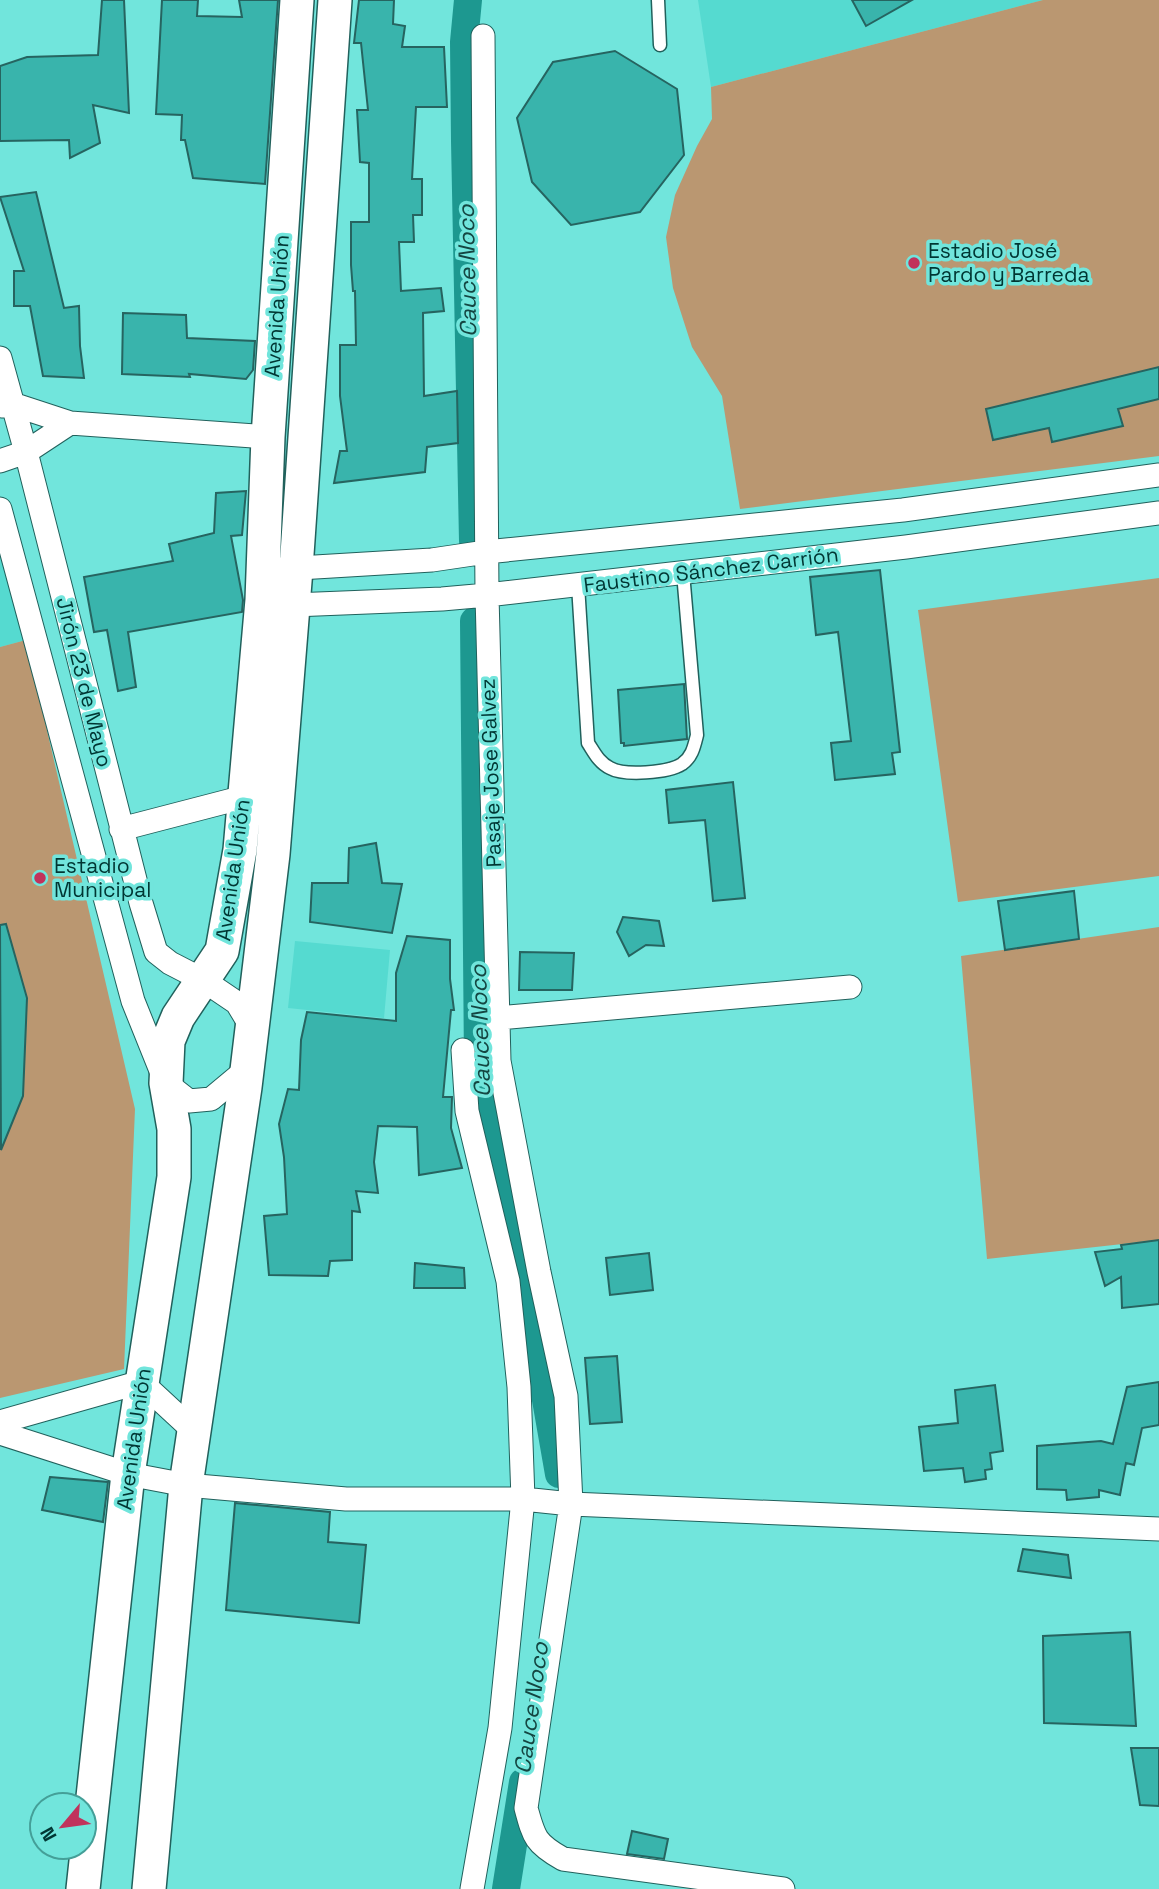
<svg xmlns="http://www.w3.org/2000/svg" width="1159" height="1889" font-family="'Space Grotesk',sans-serif">
  <style>
    .built { fill: #55dad0 }
    .green { fill: #ba9771 }
    .lines { fill: none; stroke-linecap: round; stroke-linejoin: round }
    .canal { stroke: #1d9890; stroke-width: 28 }
    .building { fill: #39b4ac; stroke: #266460; stroke-width: 2 }
    .lane-casing { stroke: #21615c; stroke-width: 15 }
    .street-casing { stroke: #21615c; stroke-width: 25 }
    .secondary-casing { stroke: #21615c; stroke-width: 36 }
    .lane { stroke: #fff; stroke-width: 12 }
    .street { stroke: #fff; stroke-width: 23 }
    .secondary { stroke: #fff; stroke-width: 33 }
    .poi-dot { fill: #c1325c; stroke: #71e5dc; stroke-width: 2.5 }
    .labels { text-anchor: middle; stroke-width: 7; stroke-linejoin: round; paint-order: stroke }
    .poi-label { font-size: 21px; fill: #003633; stroke: #71e5dc; text-anchor: start }
    .street-label { font-size: 21px; fill: #003633; stroke: #71e5dc }
    .water-label { font-size: 23px; font-style: italic; fill: #144642; stroke: #71e5dc }
  </style>
  <rect width="100%" height="100%" fill="#71e5dc"/>
  <!-- built -->
  <path class="built" d="M698,0H1043L711,87Z
    M0,541L26,640L0,647Z
    M295,941L390,950L384,1018L288,1008Z"/>
  <!-- green -->
  <path class="green" d="M1043,0H1159V456L740,509L722,396L692,347L673,288L666,237L675,195L697,146L712,119L711,87Z
    M1159,578V876L958,902L918,610Z
    M26,640L135,1109L124,1369L0,1398V647Z
    M1159,927V1240L987,1259L961,956Z"/>
  <g class="lines">
    <!-- canal -->
    <path class="canal" d="M468,0L464,42L465,141L473,541
      M474,621L478,1064L484,1112L534,1331L559,1474
      M506,1889L523,1782"/>
  </g>
  <!-- building -->
  <path class="building" d="M102,0H124L129,113L93,105L100,143L70,158L69,140L0,141V66L27,57L98,55Z
    M162,0H198L197,16L242,17L239,0H278L265,184L193,178L185,140H181L182,115L156,114Z
    M359,0H394L393,24L405,26L402,47H444L447,107H416L412,179H422V215H413L414,242H399L401,291L441,288L444,311L423,313L424,396L457,391L458,443L427,447L425,472L334,483L340,451H347L340,396V345H356L355,291H353L351,265V222H369V163L360,162L357,110H368L361,43H354Z
    M852,0H912L866,26Z
    M615,51L677,89L684,155L640,212L571,225L532,182L517,118L553,62Z
    M36,192L64,308L79,306L80,346L84,378L43,376L30,306H14V271H24L0,197Z
    M123,313L186,315L187,338L255,341L253,370L246,379L189,374L190,377L122,374Z
    M1159,367V399L1118,409L1123,426L1052,442L1049,428L993,440L986,409Z
    M246,491L242,535L231,536L243,600L242,612L128,632L136,687L118,691L107,630L94,632L84,577L173,561L169,544L214,533L216,493Z
    M880,570L900,752L892,753L895,774L835,780L831,743L851,741L838,632L816,635L810,577Z
    M684,684L687,739L624,746V743H621L618,690Z
    M733,782L745,898L713,901L705,820L669,823L666,790Z
    M376,843L382,883L402,884L392,933L310,922L312,883H348L349,848Z
    M1074,891L1079,939L1005,950L998,901Z
    M623,917L659,921L664,946L646,945L629,956L617,932Z
    M6,924L27,998L23,1096L1,1150L0,925Z
    M407,936L450,940V979L454,1010H451L443,1097H452L451,1128L462,1168L419,1175L417,1127L378,1126L374,1162L378,1193L356,1191L360,1212L352,1211V1260L330,1261L328,1276L269,1275L264,1216L287,1214L284,1157L279,1124L288,1089L299,1090L301,1040L307,1012L396,1021V973Z
    M520,952L574,953L572,990H519Z
    M1159,1240V1304L1122,1308L1121,1277L1105,1286L1095,1252L1122,1249L1121,1245Z
    M649,1253L653,1290L610,1295L606,1258Z
    M415,1263L464,1268L465,1288H414Z
    M617,1356L622,1422L590,1424L585,1358Z
    M1159,1382V1425L1142,1428L1134,1465L1126,1463L1120,1495L1099,1490V1497L1067,1500L1066,1490L1037,1489V1446L1101,1441L1113,1444L1127,1387Z
    M995,1385L1003,1451L990,1453L992,1469L985,1470L986,1479L965,1482L963,1468L924,1471L919,1427L958,1423L955,1390Z
    M50,1477L108,1482L103,1522L42,1510Z
    M235,1503L330,1512L328,1542L366,1545L359,1623L226,1610Z
    M1023,1549L1068,1555L1071,1578L1018,1571Z
    M1130,1632L1136,1726L1044,1723L1043,1636Z
    M1131,1748H1159V1806L1140,1805Z
    M632,1831L668,1839L664,1859L627,1854Z"/>
  <g class="lines">
    <!-- lane casing -->
    <g class="lane-casing">
      <path id="lane" d="M658,0L660,45
        M578,585L588,743C594,752 599,763 610,768C624,776 668,773 682,764C692,757 694,747 697,735L683,573"/>
    </g>
    <!-- street casing -->
    <g class="street-casing">
      <path id="street" d="M483,36L487,595L499,1061L539,1272L566,1396L571,1504L526,1808C534,1838 536,1844 563,1859L783,1889
        M0,358L26,452L141,903L156,952L170,963L203,980L237,1003L252,1028
        M3,406L12,404L70,423L268,437
        M0,461L26,452L70,423
        M0,509L133,1001L166,1083L189,1101L211,1099L247,1069
        M282,569L432,560L486,552L903,510L1159,475
        M279,602L293,605L442,599L487,595L906,547L1159,513
        M121,829L244,797
        M498,1018L850,987
        M463,1050L467,1111L508,1281L519,1387L523,1499L500,1728L472,1889
        M0,1422L141,1382L194,1431
        M0,1433L128,1474L186,1485L346,1499H523L571,1504L1159,1529"/>
    </g>
    <!-- secondary casing -->
    <g class="secondary-casing">
      <path id="secondary" d="M83,1889L128,1474L174,1177V1129L166,1083L168,1041L178,1017L222,951L240,850L262,600L268,437L297,0
        M149,1889L186,1485L245,1087L273,854L296,569L335,0"/>
    </g>
    <!-- lane -->
    <use href="#lane" class="lane"/>
    <!-- street -->
    <use href="#street" class="street"/>
    <!-- secondary -->
    <use href="#secondary" class="secondary"/>
  </g>
  <!-- markers -->
  <g class="poi-dot">
    <circle cx="914" cy="263" r="7"/>
    <circle cx="40" cy="878" r="7"/>
  </g>
  <g class="labels">
    <!-- poi labels -->
    <g class="poi-label">
      <text x="928" y="258">Estadio José<tspan x="928" dy="24">Pardo y Barreda</tspan></text>
      <text x="54" y="873">Estadio<tspan x="54" dy="24">Municipal</tspan></text>
    </g>
    <!-- street labels -->
    <g class="street-label">
      <text transform="translate(277 306) rotate(-86)" y="7">Avenida Unión</text>
      <text transform="translate(711 570) rotate(-7)" y="7">Faustino Sánchez Carrión</text>
      <text transform="translate(84 682) rotate(76)" y="7">Jirón 23 de Mayo</text>
      <text transform="translate(491 773) rotate(-92)" y="7">Pasaje Jose Galvez</text>
      <text transform="translate(233 870) rotate(-82)" y="7">Avenida Unión</text>
      <text transform="translate(134 1439) rotate(-82)" y="7">Avenida Unión</text>
    </g>
    <!-- water labels -->
    <g class="water-label">
      <text transform="translate(467 271) rotate(-91)" y="8">Cauce Noco</text>
      <text transform="translate(480 1031) rotate(-92)" y="8">Cauce Noco</text>
      <text transform="translate(531 1708) rotate(-82)" y="8">Cauce Noco</text>
    </g>
  </g>
  <!-- north arrow -->
  <g transform="translate(63 1826) rotate(241)"><circle r="33" fill="#71e5dc" stroke="#449f98" stroke-width="2"/>
  <path d="M0-5L12 26L0 18L-12 26Z" fill="#c1325c"/>
  <text y="-10" font-size="19" font-weight="bold" text-anchor="middle" fill="#003633">N</text>
  </g>
</svg>
